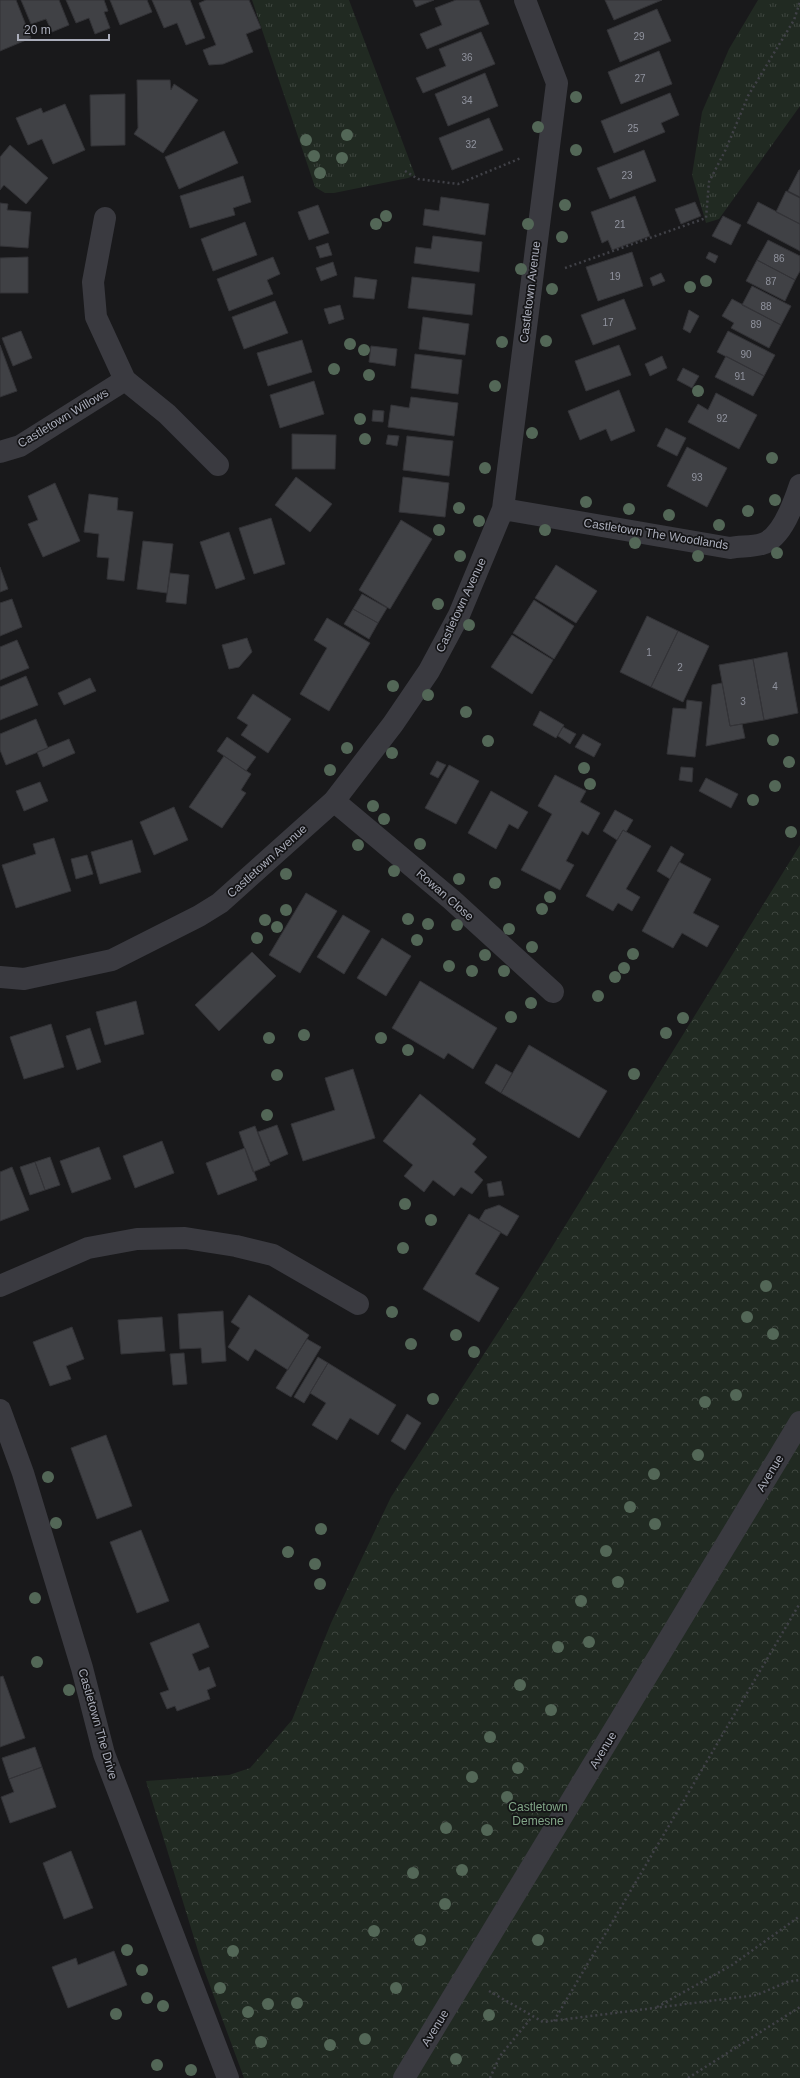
<svg xmlns="http://www.w3.org/2000/svg" width="800" height="2078" font-family="Arial,sans-serif">
  <style>
    .grass { fill: url(#grass-tufts) }
    .park { fill: url(#park-crowns) }
    .building { fill: #404145; stroke: #333337 }
    .lines { fill: none; stroke-linecap: round; stroke-linejoin: round }
    .path { stroke: #404147; stroke-width: 2.5; stroke-dasharray: 2 3; stroke-linecap: butt }
    .minor { stroke: #3a3a40; stroke-width: 22 }
    .tree { fill: #536757 }
    .labels { text-anchor: middle; stroke-width: 3.5; stroke-linejoin: round; paint-order: stroke }
    .number-label { font-size: 10px; fill: #90939e }
    .street-label { font-size: 12px; fill: #abaebb; stroke: #141416 }
    .park-label { font-size: 12px; fill: #82a688; stroke: #141416 }
  </style>
  <defs>
    <pattern id="grass-tufts" width="24" height="20" patternUnits="userSpaceOnUse"><rect width="24" height="20" fill="#212a22"/><path d="M3 7l-1-3M5 7V3M7 7l1-3M15 17l-1-3M17 17v-4M19 17l1-3" fill="none" stroke="#3f4640"/></pattern>
    <pattern id="park-crowns" width="20" height="18" patternUnits="userSpaceOnUse"><rect width="20" height="18" fill="#212a22"/><path d="M2 6a3 3 0 1 1 6 0M12 15a3 3 0 1 1 6 0" fill="none" stroke="#3f4640"/></pattern>
  </defs>
  <rect width="100%" height="100%" fill="#19191b"/>
  <!-- grass -->
  <path class="grass" d="M252,0H349L415,175L408,178L334,193H325L315,187Z
    M758,0H800V106L719,219L706,223L692,175L702,112L729,49Z"/>
  <!-- park -->
  <path class="park" d="M800,845V2078H244L202,1964L146,1781L229,1775L250,1768L292,1720L331,1623L391,1497L523,1294Z"/>
  <!-- building -->
  <path class="building" d="M0,0H16L31,38L0,51Z
    M21,0H59L69,25L52,32L46,19L31,24Z
    M66,0H104L108,11L104,12L110,28L95,34L89,18L76,23Z
    M110,0H147L152,12L120,25Z
    M152,0H190L205,38L186,45L177,23L164,28Z
    M206,0H249L261,28L246,34L253,52L223,64L209,65L203,50L216,45L199,3Z
    M413,0H434L416,7Z
    M456,0H479L489,24L427,49L420,34L442,25L435,8Z
    M605,0H662L614,20Z
    M657,9L671,41L620,62L607,30Z
    M481,32L495,64L423,93L416,78L446,66L439,49Z
    M659,51L672,84L621,104L608,72Z
    M485,73L498,106L448,126L435,94Z
    M137,80H170L171,90L174,84L198,100L163,153L134,134L138,128Z
    M670,93L679,115L661,123L665,132L614,153L601,121Z
    M125,94V145L91,146L90,95Z
    M65,104L85,150L53,164L42,139L28,145L16,118L41,108L43,113Z
    M489,118L503,150L452,170L439,138Z
    M224,131L238,163L179,189L165,157Z
    M10,145L48,178L26,204L4,185L0,190V157Z
    M644,150L656,181L610,199L597,168Z
    M799,170H800V197L788,191Z
    M243,176L251,202L233,208L235,215L190,228L180,196Z
    M786,191L800,198V224L776,212Z
    M635,196L650,236L612,250L608,240L602,243L591,212Z
    M441,197L489,204L485,235L423,225L425,209L439,211Z
    M695,202L701,216L681,224L675,209Z
    M758,202L800,224V251L747,223Z
    M0,203L8,204L7,210L31,212L28,248L0,246Z
    M318,205L329,233L309,240L298,212Z
    M723,216L741,225L731,245L712,236Z
    M245,222L257,255L213,271L201,239Z
    M433,236L482,242L479,272L414,263L416,247L431,249Z
    M768,240L800,256V271L795,280L757,260Z
    M328,243L332,255L320,258L316,247Z
    M632,252L643,286L598,301L586,267Z
    M709,252L718,256L715,263L706,258Z
    M28,257V293H0V258Z
    M273,257L280,274L267,280L273,294L229,311L217,279Z
    M757,260L795,280L785,301L746,281Z
    M333,262L337,275L321,281L316,268Z
    M661,273L665,281L653,286L650,278Z
    M355,277L377,280L374,299L353,297Z
    M412,277L475,284L472,315L408,308Z
    M752,286L791,306L781,325L742,305Z
    M624,299L636,329L593,345L581,315Z
    M732,299L781,325L769,348L731,328L734,323L722,316Z
    M275,301L288,333L244,349L232,317Z
    M340,305L344,319L329,324L324,309Z
    M689,310L699,316L690,333L683,329Z
    M423,317L469,324L465,355L419,349Z
    M21,331L32,358L13,366L2,338Z
    M728,331L775,355L764,376L717,352Z
    M302,340L312,372L268,386L257,353Z
    M0,345L17,391L0,397Z
    M619,345L631,375L586,391L575,361Z
    M371,346L397,349L395,366L369,362Z
    M415,354L462,360L458,394L411,388Z
    M662,356L667,368L650,376L645,364Z
    M726,356L764,376L753,396L715,377Z
    M683,368L699,376L692,388L677,380Z
    M314,381L324,414L280,428L270,395Z
    M619,390L635,431L611,441L606,429L580,440L568,411Z
    M716,393L757,415L739,449L688,422L698,404L708,410Z
    M411,397L458,403L454,436L388,427L391,405L409,408Z
    M373,410L384,411L383,422L372,421Z
    M666,428L686,438L677,456L657,446Z
    M292,434L336,435L335,469H292Z
    M388,435L399,436L397,446L386,444Z
    M407,436L453,441L449,476L403,470Z
    M687,447L727,468L707,507L667,486Z
    M296,477L332,504L310,532L275,505Z
    M403,477L449,483L445,517L399,512Z
    M55,483L80,541L43,557L28,524L38,520L28,496Z
    M89,494L118,498L117,510L133,512L124,581L107,579L109,558L97,557L99,534L84,532Z
    M271,518L285,564L254,574L239,528Z
    M401,520L432,539L390,609L359,590Z
    M229,532L245,579L216,589L200,542Z
    M143,541L173,544L167,593L137,589Z
    M556,565L597,591L576,623L535,598Z
    M0,567L8,589L0,592Z
    M170,573L189,575L186,604L166,602Z
    M362,594L387,608L378,623L353,609Z
    M12,599L22,627L0,636V603Z
    M534,600L574,626L554,659L513,633Z
    M353,609L378,623L369,639L344,624Z
    M647,616L678,631L651,687L620,672Z
    M327,618L370,643L329,711L300,694L327,648L314,640Z
    M678,631L709,646L683,702L651,687Z
    M512,635L553,660L532,694L491,667Z
    M247,638L252,652L239,667L229,669L222,645Z
    M17,640L29,668L0,680V647Z
    M787,652L798,713L764,720L753,659Z
    M753,659L764,720L730,726L719,665Z
    M26,676L38,705L0,720V687Z
    M90,678L96,691L64,705L58,693Z
    M722,683L730,726L742,724L745,738L706,746L712,685Z
    M253,694L291,719L268,753L241,735L248,725L237,718Z
    M687,700L702,702L695,757L667,754L673,708L686,709Z
    M540,711L564,725L556,738L533,725Z
    M36,719L48,748L6,765L0,750V734Z
    M563,727L576,734L570,744L558,736Z
    M583,734L601,744L594,757L575,747Z
    M227,737L256,757L246,771L217,751Z
    M69,739L75,753L43,767L37,752Z
    M224,756L251,774L241,790L246,793L222,828L189,807Z
    M437,761L446,765L438,778L430,774Z
    M449,765L479,781L456,824L425,808Z
    M681,767L693,768L692,782L679,780Z
    M555,775L586,791L580,802L600,813L588,835L582,831L566,861L574,865L560,890L521,870L552,814L538,806Z
    M706,778L738,794L731,808L699,791Z
    M40,782L48,801L24,811L16,791Z
    M491,791L528,812L518,829L509,824L496,849L468,833Z
    M174,807L188,840L154,855L140,822Z
    M615,810L633,820L626,832L623,830L617,840L603,831Z
    M623,830L651,846L626,889L640,897L632,911L618,903L613,911L586,896Z
    M54,838L71,891L16,908L2,865L36,854L33,844Z
    M132,840L141,872L100,884L91,852Z
    M671,846L684,854L670,879L657,871Z
    M87,855L93,874L76,879L71,859Z
    M679,862L711,879L693,913L719,926L707,947L682,933L673,948L642,931Z
    M306,893L337,911L300,973L269,955Z
    M343,915L370,931L344,974L317,957Z
    M382,938L411,956L386,996L357,978Z
    M252,952L276,976L219,1031L195,1005Z
    M420,981L497,1028L473,1069L448,1053L444,1059L392,1028Z
    M136,1001L144,1034L105,1045L96,1012Z
    M51,1024L64,1067L24,1079L10,1037Z
    M90,1028L101,1062L77,1070L66,1036Z
    M529,1045L607,1091L579,1138L501,1093Z
    M496,1064L512,1073L501,1093L485,1083Z
    M353,1069L375,1138L303,1161L291,1124L335,1110L325,1078Z
    M420,1094L476,1139L472,1144L487,1157L474,1172L483,1180L472,1194L461,1187L454,1196L433,1180L424,1192L404,1176L413,1165L383,1141Z
    M277,1125L288,1154L270,1162L258,1132Z
    M255,1126L270,1165L253,1172L239,1132Z
    M162,1141L174,1173L135,1188L123,1156Z
    M99,1147L111,1179L72,1193L60,1161Z
    M245,1148L257,1180L218,1195L206,1163Z
    M50,1157L60,1185L45,1190L35,1162Z
    M35,1162L45,1190L30,1195L20,1167Z
    M12,1167L29,1210L0,1221V1172Z
    M501,1181L504,1195L489,1197L487,1184Z
    M499,1205L519,1216L507,1236L479,1220L485,1210Z
    M469,1214L501,1232L475,1274L499,1288L479,1322L423,1289Z
    M249,1295L309,1335L288,1370L255,1349L248,1361L228,1347L240,1328L231,1322Z
    M223,1311L226,1361L202,1363L201,1348L180,1349L178,1314Z
    M162,1317L165,1351L121,1354L118,1320Z
    M72,1327L84,1359L66,1366L71,1379L50,1386L33,1342Z
    M307,1339L321,1347L291,1397L276,1388Z
    M184,1353L187,1384L173,1385L170,1354Z
    M318,1357L328,1363L304,1403L294,1397Z
    M328,1363L396,1405L378,1435L350,1418L337,1440L312,1425L326,1403L310,1393Z
    M407,1414L421,1423L405,1450L391,1441Z
    M106,1435L132,1506L97,1519L71,1448Z
    M141,1530L169,1601L137,1613L110,1542Z
    M199,1623L209,1647L192,1654L199,1671L209,1667L216,1686L207,1690L210,1699L177,1711L175,1706L167,1709L160,1693L169,1690L150,1643Z
    M3,1676L25,1738L0,1747V1677Z
    M35,1747L42,1767L9,1779L2,1758Z
    M42,1767L56,1807L10,1823L1,1797L14,1792L9,1779Z
    M71,1851L93,1908L64,1919L43,1863Z
    M114,1951L127,1985L68,2008L52,1967L76,1958L78,1965Z"/>
  <g class="lines">
    <!-- path -->
    <path class="path" d="M405,171L418,179L458,184L521,158
      M565,268L706,218L709,182L726,149L748,96L794,20L800,2
      M489,1991L543,2022L757,1995L787,1982L800,1980
      M657,2007L732,1965L800,1916
      M554,2021L800,1603
      M490,2078L500,2056L532,2017
      M688,2078L800,2007"/>
    <!-- minor -->
    <path class="minor" d="M125,380L167,414L218,465
      M0,452L20,446L125,380L96,317L93,282L105,218
      M503,509L730,548C740,546 752,547 762,544C782,538 794,503 800,485
      M334,801L452,900L553,992
      M0,977L24,979L112,960L199,916L220,903L334,801L393,724L429,671L459,615L503,509L557,83L525,0
      M0,1286L88,1248L137,1239L185,1238L236,1246L273,1255L358,1304
      M0,1410L23,1473L82,1668L104,1754L228,2078
      M404,2078L800,1422"/>
  </g>
  <!-- trees -->
  <g class="tree">
    <circle cx="576" cy="97" r="6"/>
    <circle cx="538" cy="127" r="6"/>
    <circle cx="347" cy="135" r="6"/>
    <circle cx="306" cy="140" r="6"/>
    <circle cx="576" cy="150" r="6"/>
    <circle cx="314" cy="156" r="6"/>
    <circle cx="342" cy="158" r="6"/>
    <circle cx="320" cy="173" r="6"/>
    <circle cx="565" cy="205" r="6"/>
    <circle cx="386" cy="216" r="6"/>
    <circle cx="376" cy="224" r="6"/>
    <circle cx="528" cy="224" r="6"/>
    <circle cx="562" cy="237" r="6"/>
    <circle cx="521" cy="269" r="6"/>
    <circle cx="706" cy="281" r="6"/>
    <circle cx="690" cy="287" r="6"/>
    <circle cx="552" cy="289" r="6"/>
    <circle cx="546" cy="341" r="6"/>
    <circle cx="502" cy="342" r="6"/>
    <circle cx="350" cy="344" r="6"/>
    <circle cx="364" cy="350" r="6"/>
    <circle cx="334" cy="369" r="6"/>
    <circle cx="369" cy="375" r="6"/>
    <circle cx="495" cy="386" r="6"/>
    <circle cx="698" cy="391" r="6"/>
    <circle cx="360" cy="419" r="6"/>
    <circle cx="532" cy="433" r="6"/>
    <circle cx="365" cy="439" r="6"/>
    <circle cx="772" cy="458" r="6"/>
    <circle cx="485" cy="468" r="6"/>
    <circle cx="775" cy="500" r="6"/>
    <circle cx="586" cy="502" r="6"/>
    <circle cx="459" cy="508" r="6"/>
    <circle cx="629" cy="509" r="6"/>
    <circle cx="748" cy="511" r="6"/>
    <circle cx="669" cy="515" r="6"/>
    <circle cx="479" cy="521" r="6"/>
    <circle cx="719" cy="525" r="6"/>
    <circle cx="439" cy="530" r="6"/>
    <circle cx="545" cy="530" r="6"/>
    <circle cx="635" cy="543" r="6"/>
    <circle cx="777" cy="553" r="6"/>
    <circle cx="460" cy="556" r="6"/>
    <circle cx="698" cy="556" r="6"/>
    <circle cx="438" cy="604" r="6"/>
    <circle cx="469" cy="625" r="6"/>
    <circle cx="393" cy="686" r="6"/>
    <circle cx="428" cy="695" r="6"/>
    <circle cx="466" cy="712" r="6"/>
    <circle cx="773" cy="740" r="6"/>
    <circle cx="488" cy="741" r="6"/>
    <circle cx="347" cy="748" r="6"/>
    <circle cx="392" cy="753" r="6"/>
    <circle cx="789" cy="762" r="6"/>
    <circle cx="584" cy="768" r="6"/>
    <circle cx="330" cy="770" r="6"/>
    <circle cx="590" cy="784" r="6"/>
    <circle cx="775" cy="786" r="6"/>
    <circle cx="753" cy="800" r="6"/>
    <circle cx="373" cy="806" r="6"/>
    <circle cx="384" cy="819" r="6"/>
    <circle cx="791" cy="832" r="6"/>
    <circle cx="420" cy="844" r="6"/>
    <circle cx="358" cy="845" r="6"/>
    <circle cx="394" cy="871" r="6"/>
    <circle cx="286" cy="874" r="6"/>
    <circle cx="459" cy="879" r="6"/>
    <circle cx="495" cy="883" r="6"/>
    <circle cx="550" cy="897" r="6"/>
    <circle cx="542" cy="909" r="6"/>
    <circle cx="286" cy="910" r="6"/>
    <circle cx="408" cy="919" r="6"/>
    <circle cx="265" cy="920" r="6"/>
    <circle cx="428" cy="924" r="6"/>
    <circle cx="457" cy="925" r="6"/>
    <circle cx="277" cy="927" r="6"/>
    <circle cx="509" cy="929" r="6"/>
    <circle cx="257" cy="938" r="6"/>
    <circle cx="417" cy="940" r="6"/>
    <circle cx="532" cy="947" r="6"/>
    <circle cx="633" cy="954" r="6"/>
    <circle cx="485" cy="955" r="6"/>
    <circle cx="449" cy="966" r="6"/>
    <circle cx="624" cy="968" r="6"/>
    <circle cx="472" cy="971" r="6"/>
    <circle cx="504" cy="971" r="6"/>
    <circle cx="615" cy="977" r="6"/>
    <circle cx="598" cy="996" r="6"/>
    <circle cx="531" cy="1003" r="6"/>
    <circle cx="511" cy="1017" r="6"/>
    <circle cx="683" cy="1018" r="6"/>
    <circle cx="666" cy="1033" r="6"/>
    <circle cx="304" cy="1035" r="6"/>
    <circle cx="269" cy="1038" r="6"/>
    <circle cx="381" cy="1038" r="6"/>
    <circle cx="408" cy="1050" r="6"/>
    <circle cx="634" cy="1074" r="6"/>
    <circle cx="277" cy="1075" r="6"/>
    <circle cx="267" cy="1115" r="6"/>
    <circle cx="405" cy="1204" r="6"/>
    <circle cx="431" cy="1220" r="6"/>
    <circle cx="403" cy="1248" r="6"/>
    <circle cx="766" cy="1286" r="6"/>
    <circle cx="392" cy="1312" r="6"/>
    <circle cx="747" cy="1317" r="6"/>
    <circle cx="773" cy="1334" r="6"/>
    <circle cx="456" cy="1335" r="6"/>
    <circle cx="411" cy="1344" r="6"/>
    <circle cx="474" cy="1352" r="6"/>
    <circle cx="736" cy="1395" r="6"/>
    <circle cx="433" cy="1399" r="6"/>
    <circle cx="705" cy="1402" r="6"/>
    <circle cx="698" cy="1455" r="6"/>
    <circle cx="654" cy="1474" r="6"/>
    <circle cx="48" cy="1477" r="6"/>
    <circle cx="630" cy="1507" r="6"/>
    <circle cx="56" cy="1523" r="6"/>
    <circle cx="655" cy="1524" r="6"/>
    <circle cx="321" cy="1529" r="6"/>
    <circle cx="606" cy="1551" r="6"/>
    <circle cx="288" cy="1552" r="6"/>
    <circle cx="315" cy="1564" r="6"/>
    <circle cx="618" cy="1582" r="6"/>
    <circle cx="320" cy="1584" r="6"/>
    <circle cx="35" cy="1598" r="6"/>
    <circle cx="581" cy="1601" r="6"/>
    <circle cx="589" cy="1642" r="6"/>
    <circle cx="558" cy="1647" r="6"/>
    <circle cx="37" cy="1662" r="6"/>
    <circle cx="520" cy="1685" r="6"/>
    <circle cx="69" cy="1690" r="6"/>
    <circle cx="551" cy="1710" r="6"/>
    <circle cx="490" cy="1737" r="6"/>
    <circle cx="518" cy="1768" r="6"/>
    <circle cx="472" cy="1777" r="6"/>
    <circle cx="507" cy="1797" r="6"/>
    <circle cx="446" cy="1828" r="6"/>
    <circle cx="487" cy="1830" r="6"/>
    <circle cx="462" cy="1870" r="6"/>
    <circle cx="413" cy="1873" r="6"/>
    <circle cx="445" cy="1904" r="6"/>
    <circle cx="374" cy="1931" r="6"/>
    <circle cx="420" cy="1940" r="6"/>
    <circle cx="538" cy="1940" r="6"/>
    <circle cx="127" cy="1950" r="6"/>
    <circle cx="233" cy="1951" r="6"/>
    <circle cx="142" cy="1970" r="6"/>
    <circle cx="220" cy="1988" r="6"/>
    <circle cx="396" cy="1988" r="6"/>
    <circle cx="147" cy="1998" r="6"/>
    <circle cx="297" cy="2003" r="6"/>
    <circle cx="268" cy="2004" r="6"/>
    <circle cx="163" cy="2006" r="6"/>
    <circle cx="248" cy="2012" r="6"/>
    <circle cx="116" cy="2014" r="6"/>
    <circle cx="489" cy="2015" r="6"/>
    <circle cx="365" cy="2039" r="6"/>
    <circle cx="261" cy="2042" r="6"/>
    <circle cx="330" cy="2045" r="6"/>
    <circle cx="456" cy="2059" r="6"/>
    <circle cx="157" cy="2065" r="6"/>
    <circle cx="191" cy="2070" r="6"/>
  </g>
  <g class="labels">
    <!-- number labels -->
    <g class="number-label">
      <text x="639" y="40">29</text>
      <text x="467" y="61">36</text>
      <text x="640" y="82">27</text>
      <text x="467" y="104">34</text>
      <text x="633" y="132">25</text>
      <text x="471" y="148">32</text>
      <text x="627" y="179">23</text>
      <text x="620" y="228">21</text>
      <text x="779" y="262">86</text>
      <text x="615" y="280">19</text>
      <text x="771" y="285">87</text>
      <text x="766" y="310">88</text>
      <text x="608" y="326">17</text>
      <text x="756" y="328">89</text>
      <text x="746" y="358">90</text>
      <text x="740" y="380">91</text>
      <text x="722" y="422">92</text>
      <text x="697" y="481">93</text>
      <text x="649" y="656">1</text>
      <text x="680" y="671">2</text>
      <text x="775" y="690">4</text>
      <text x="743" y="705">3</text>
    </g>
    <!-- street labels -->
    <g class="street-label">
      <text transform="translate(530 292) rotate(-83)" y="4">Castletown Avenue</text>
      <text transform="translate(63 418) rotate(-31)" y="4">Castletown Willows</text>
      <text transform="translate(656 534) rotate(9)" y="4">Castletown The Woodlands</text>
      <text transform="translate(461 605) rotate(-65)" y="4">Castletown Avenue</text>
      <text transform="translate(267 861) rotate(-42)" y="4">Castletown Avenue</text>
      <text transform="translate(445 895) rotate(41)" y="4">Rowan Close</text>
      <text transform="translate(770 1473) rotate(-59)" y="4">Avenue</text>
      <text transform="translate(98 1724) rotate(74)" y="4">Castletown The Drive</text>
      <text transform="translate(603 1750) rotate(-59)" y="4">Avenue</text>
      <text transform="translate(435 2028) rotate(-58)" y="4">Avenue</text>
    </g>
    <!-- park labels -->
    <g class="park-label">
      <text x="538" y="1811">Castletown<tspan x="538" dy="14">Demesne</tspan></text>
    </g>
  </g>
  <!-- scale -->
  <path d="M18 34v6h91v-6" fill="none" stroke="#abaebb" stroke-width="2"/>
  <text x="24" y="34" font-size="12" fill="#abaebb" stroke="#141416" stroke-width="3" paint-order="stroke">20 m</text>
</svg>
